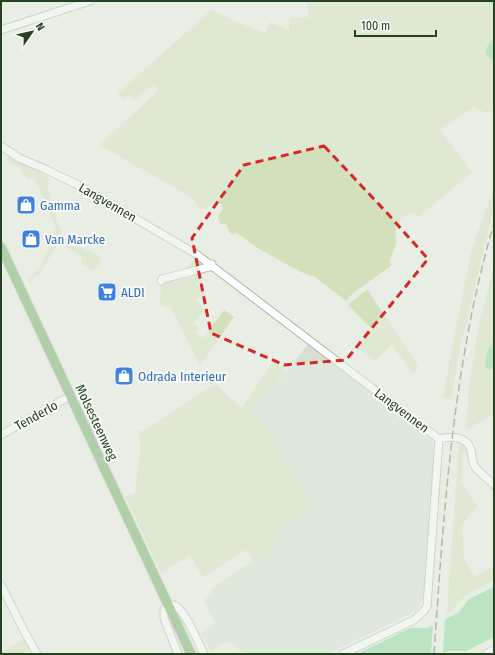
<svg xmlns="http://www.w3.org/2000/svg" width="495" height="655" font-family="'Fira Sans Condensed',sans-serif">
  <style>
    .built { fill: #d6dfd2 }
    .green { fill: #d2e1bc }
    .water { fill: #8ad69f }
    .pier { fill: #e8eee4 }
    .lines { fill: none; stroke-linecap: round; stroke-linejoin: round }
    .minor-casing { stroke: #aab7a6; stroke-width: 9 }
    .major-casing { stroke: #c3cac1; stroke-width: 11 }
    .minor { stroke: #fff; stroke-width: 7 }
    .major { stroke: #6fa666; stroke-width: 9 }
    .rail { stroke: #627d5d; stroke-width: 1.5; stroke-dasharray: 8 4; stroke-linecap: butt }
    .marked { fill: none; stroke: #d62828; stroke-width: 3; stroke-dasharray: 8 5; stroke-linejoin: round }
    .labels { text-anchor: middle; stroke-width: 4; stroke-linejoin: round; paint-order: stroke }
    .street-label { font-size: 13px; fill: #274222; stroke: #f7faf5 }
    .shop-label { font-size: 13px; fill: #366cbe; stroke: #f7faf5; text-anchor: start }
  </style>
  <rect width="100%" height="100%" fill="#e8eee4"/>
  <!-- built -->
  <path class="built" d="M309,343L431,437L434,447L426,584L423,599L415,612L327,654H245L227,641L211,651L201,633L216,623L203,600L279,548L268,532L246,416L281,379Z"/>
  <!-- green -->
  <path class="green" d="M307,1H494V39H493L486,54L494,62V103L492,111L486,113L474,107L440,130L472,172L419,217L414,213C405,214 401,221 395,228L396,244L390,260L391,266L353,293L346,301L315,277L301,272L259,249L237,233L230,234L226,224H222L220,223L218,216L223,209L222,205L218,202L202,210L192,198L99,145L159,90L153,85L135,101L130,96L124,101L118,93L212,9L233,20L265,33L270,22L289,31L290,18L308,17Z
    M9,155L21,163L49,177L48,189L56,219L62,234L73,244L97,254L101,260L99,267L92,270L81,263L82,257L59,242L38,276L35,275L30,283L27,280L39,268L53,240L56,227L34,178L28,180L24,176L19,168L6,160Z
    M494,187V206L460,349L451,399L443,397L471,251Z
    M195,259L207,265L197,284L204,294L196,299L205,311L194,323L199,327L195,333L203,338L224,310L234,317L200,366L171,308L160,305L161,283L190,277L187,267Z
    M494,264V414L466,430L469,386L478,330Z
    M367,289L418,365L414,375L392,345L374,361L358,348L372,329L348,305Z
    M274,360L287,371L246,416L254,414L274,438L279,449L300,475L308,498L307,513L271,536L279,547L212,594L210,590L253,561L246,550L204,577L201,575L190,555L161,573L125,497L134,493L136,488L140,449L139,431H143L215,384L242,408Z
    M459,441L465,444L468,453H463L462,484L477,506L462,525L464,559L474,576L494,566V580L467,594L452,610L447,613Z
    M25,639L31,650L22,654H1V652Z"/>
  <!-- water -->
  <path class="water" d="M493,39H494V62L485,54L487,47Z
    M494,342V367L489,370L485,366C486,357 487,348 494,342Z
    M494,587V637L466,651H448L442,654H357L410,628H427L458,613L469,599Z"/>
  <!-- pier -->
  <path class="pier" d="M445,617L443,654H431L433,623Z"/>
  <g class="lines">
    <!-- minor casing -->
    <g class="minor-casing">
      <path id="minor" d="M1,30L90,1
        M1,146L19,158L45,169L78,185L196,254L439,439
        M161,281L162,279L209,267L212,264
        M1,435L70,396
        M439,439C451,436 467,436 471,450C472,454 472,461 474,465C478,472 488,479 494,485
        M1,585L23,629L37,654
        M178,654L164,618V610L174,605C186,610 198,643 204,654
        M343,654L414,620L423,612L427,606L439,439
        M486,654L494,650"/>
    </g>
    <!-- major casing -->
    <g class="major-casing">
      <path id="major" d="M1,247L191,654"/>
    </g>
    <!-- minor -->
    <use href="#minor" class="minor"/>
    <!-- major -->
    <use href="#major" class="major"/>
    <!-- rail -->
    <path class="rail" d="M434,654C444,509 453,363 494,223"/>
  </g>
  <!-- marked area -->
  <path d="M0 0H495V655H0ZM324,146L388,214L428,259L346,360L284,365L211,333L192,238L244,165Z" fill="#e8eee4" fill-opacity=".55" fill-rule="evenodd"/>
  <path class="marked" d="M324,146L388,214L428,259L346,360L284,365L211,333L192,238L244,165Z"/>
  <!-- icons -->
  <defs>
    <g id="shop-square" transform="scale(1)"><rect x="-9" y="-9" width="18" height="18" rx="4" fill="#3f7fe0" stroke="#f7faf5"/><path d="M-5-2.5h2.3a2.7 3.5 0 0 1 5.4 0H5L5.5 6h-11ZM-1.5-2.5h3a1.5 2.3 0 0 0-3 0Z" fill="#fff"/></g>
    <g id="supermarket-square" transform="scale(1)"><rect x="-9" y="-9" width="18" height="18" rx="4" fill="#3f7fe0" stroke="#f7faf5"/><path d="M-6-5.5h2.5l.6 2H6L4.5 2H-2.5L-4.4-4H-6ZM-1.5 3.2a1.3 1.3 0 1 0 .1 0ZM3 3.2a1.3 1.3 0 1 0 .1 0Z" fill="#fff"/></g>
  </defs>
  <g fill-rule="evenodd">
    <use href="#shop-square" x="26" y="205"/>
    <use href="#shop-square" x="31" y="239"/>
    <use href="#supermarket-square" x="107" y="292"/>
    <use href="#shop-square" x="124" y="376"/>
  </g>
  <g class="labels">
    <!-- street labels -->
    <g class="street-label">
      <text transform="translate(108 202) rotate(30)" y="5">Langvennen</text>
      <text transform="translate(402 410) rotate(37)" y="5">Langvennen</text>
      <text transform="translate(36 415) rotate(-29)" y="5">Tenderlo</text>
      <text transform="translate(97 422) rotate(65)" y="5">Molsesteenweg</text>
    </g>
    <!-- shop labels -->
    <g class="shop-label">
      <text x="40" y="210">Gamma</text>
      <text x="45" y="244">Van Marcke</text>
      <text x="121" y="297">ALDI</text>
      <text x="138" y="381">Odrada Interieur</text>
    </g>
  </g>
  <!-- border -->
  <rect width="495" height="655" fill="none" stroke="#274222" stroke-width="4"/>
  <!-- north arrow -->
  <g transform="translate(32 32) rotate(56)" stroke="#f7faf5" stroke-width="3" paint-order="stroke">
  <path d="M0-3L7 15L0 10L-7 15Z" fill="#274222"/>
  <text y="-6" font-size="11" font-weight="bold" text-anchor="middle" fill="#274222">N</text>
  </g>
  <!-- scale -->
  <path d="M355 30v6h81v-6" fill="none" stroke="#274222" stroke-width="2"/>
  <text x="361" y="30" font-size="12" fill="#274222" stroke="#f7faf5" stroke-width="3" paint-order="stroke">100 m</text>
</svg>
